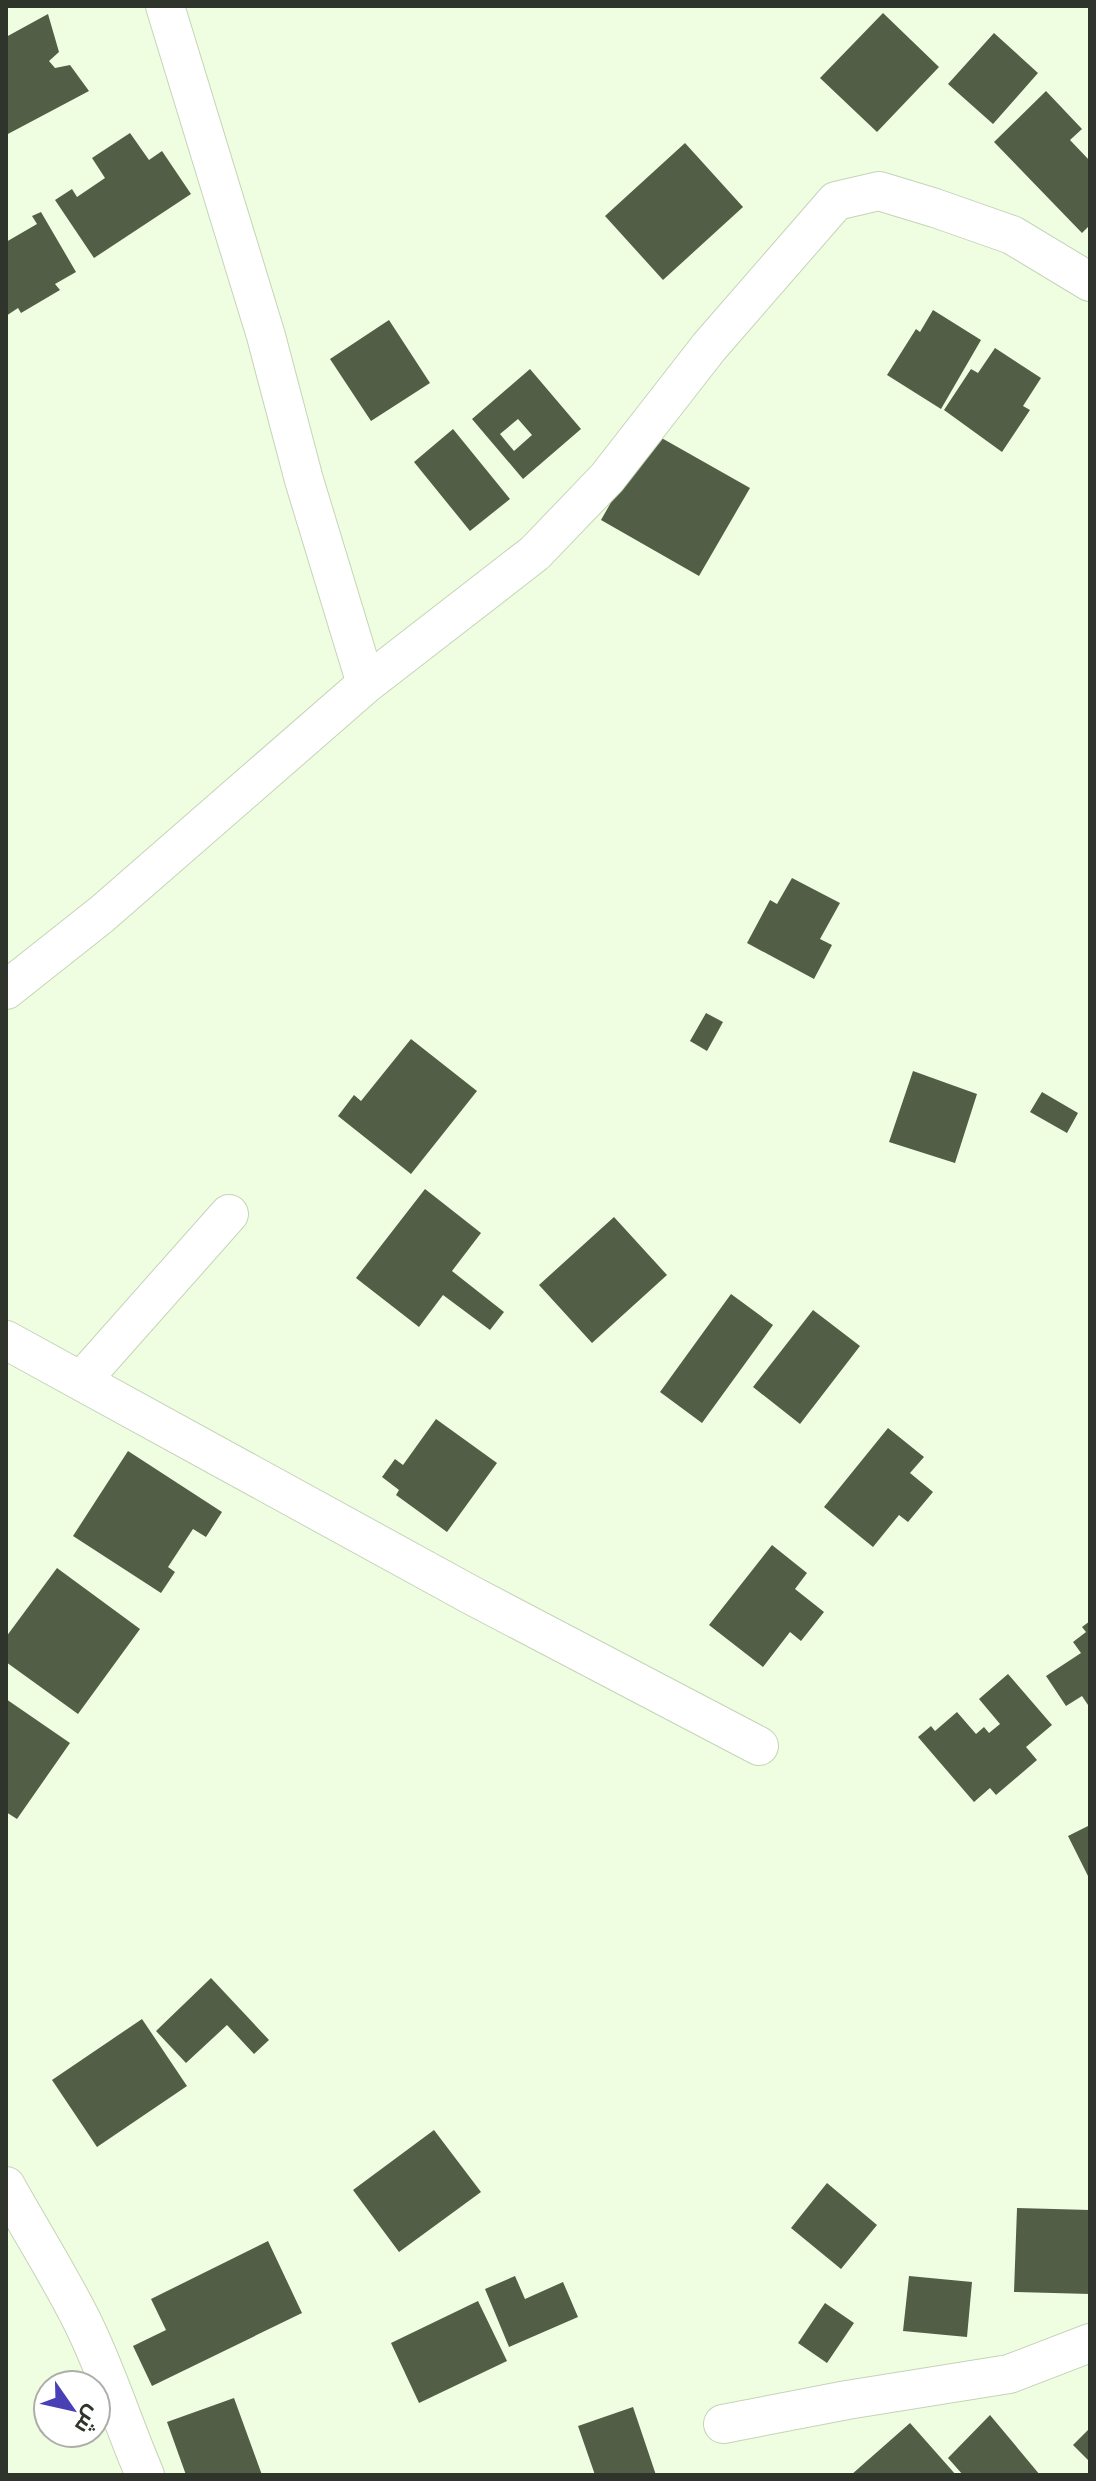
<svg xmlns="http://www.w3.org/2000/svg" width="1096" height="2481" font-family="Quicksand,Cairo,sans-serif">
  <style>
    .building { fill: #525e46; fill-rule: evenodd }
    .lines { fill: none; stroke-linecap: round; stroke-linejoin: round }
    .street-casing { stroke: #c5d4b8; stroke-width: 40 }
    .street { stroke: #fff; stroke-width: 38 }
  </style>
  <rect width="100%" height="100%" fill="#effee1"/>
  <!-- building -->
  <path class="building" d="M883,13L939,67L877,132L820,78Z
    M48,14L59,52L49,61L55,68L70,65L89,91L6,135V37Z
    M994,33L1038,73L993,124L948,84Z
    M1046,91L1082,129L1070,140L1090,161V225L1082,233L994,142Z
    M130,133L149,160L162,151L191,194L94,258L55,200L72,189L77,197L105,178L92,158Z
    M685,143L743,207L663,280L605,216Z
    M41,212L76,272L55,284L60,290L21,313L18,308L6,316V242L37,224L32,216Z
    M933,310L981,340L941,409L887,375L916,329L920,332Z
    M389,320L430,383L371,421L330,359Z
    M995,348L1041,378L1023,406L1030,410L1002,452L944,410L971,369L978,373Z
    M530,369L581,429L523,479L472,419ZM518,419L532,435L514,451L500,434Z
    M453,429L510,499L470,531L414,462Z
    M651,432L750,488L699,576L601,520Z
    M792,878L840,903L820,939L832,945L814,979L747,943L770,900L777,904Z
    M706,1013L723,1022L707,1051L690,1041Z
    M411,1039L477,1091L411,1174L338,1116L354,1095L361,1101Z
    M913,1071L977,1094L955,1163L889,1142Z
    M1042,1092L1078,1113L1067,1133L1030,1112Z
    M425,1189L481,1233L452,1271L504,1312L490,1330L443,1295L419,1327L356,1278Z
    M614,1217L667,1275L592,1343L539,1285Z
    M731,1294L773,1325L702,1423L660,1392Z
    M813,1310L860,1346L800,1424L753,1387Z
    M436,1419L497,1463L447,1532L396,1495L399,1490L382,1477L395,1459L403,1465Z
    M888,1428L924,1457L910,1473L933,1492L908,1522L899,1515L873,1547L824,1507Z
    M128,1451L222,1512L206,1537L193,1529L168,1567L175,1572L161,1593L73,1536Z
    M772,1545L807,1573L795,1589L824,1612L801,1641L790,1632L763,1667L709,1625Z
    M57,1568L140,1629L78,1714L6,1662V1637Z
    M1090,1621V1704L1088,1705L1082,1696L1066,1706L1046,1676L1081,1653L1073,1642L1086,1632L1082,1627Z
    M1008,1674L1052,1725L1026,1747L1037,1760L996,1795L990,1788L974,1802L918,1737L931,1726L935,1731L957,1712L976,1734L984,1727L989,1733L1000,1724L979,1699Z
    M6,1699L70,1743L17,1819L6,1812Z
    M1090,1825V1880L1068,1836Z
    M211,1978L269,2040L254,2054L227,2025L186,2063L156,2031Z
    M142,2019L187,2086L97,2147L52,2080Z
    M434,2130L481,2192L399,2252L353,2190Z
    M827,2183L877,2225L841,2269L791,2228Z
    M1017,2208L1090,2210V2294L1014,2292Z
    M268,2241L302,2313L152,2386L133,2346L166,2330L151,2299Z
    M515,2276L525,2299L563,2282L578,2317L509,2347L485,2289Z
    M909,2276L972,2282L967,2337L903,2331Z
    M478,2301L507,2361L419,2403L391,2343Z
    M825,2303L854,2323L827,2363L798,2343Z
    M234,2398L262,2475H186L167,2422Z
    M633,2407L656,2475H595L578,2426Z
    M990,2415L1040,2475H963L948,2458Z
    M910,2423L956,2475H851Z
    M1090,2428V2462L1073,2445Z"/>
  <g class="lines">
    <!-- street casing -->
    <g class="street-casing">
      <path id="street" d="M165,6L266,336L304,480L366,684
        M6,990L102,914L366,684L535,553L607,478L709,347L836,201L879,191L935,208L1012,235L1090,282
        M6,1340L471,1595L759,1746
        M81,1381L229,1214
        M6,2186C31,2231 59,2275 82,2321C107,2371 123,2424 145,2475
        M723,2424L847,2400L1009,2374L1090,2343"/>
    </g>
    <!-- street -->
    <use href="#street" class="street"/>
  </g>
  <!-- border -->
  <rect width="1096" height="2481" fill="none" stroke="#2f352a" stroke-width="16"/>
  <!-- north arrow -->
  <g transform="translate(72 2409) rotate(124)"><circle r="38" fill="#ffffff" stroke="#acaeaa" stroke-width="2"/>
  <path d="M0-6L14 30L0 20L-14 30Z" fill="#4940b6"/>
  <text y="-12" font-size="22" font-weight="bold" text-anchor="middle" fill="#2f352a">ش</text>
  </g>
</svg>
